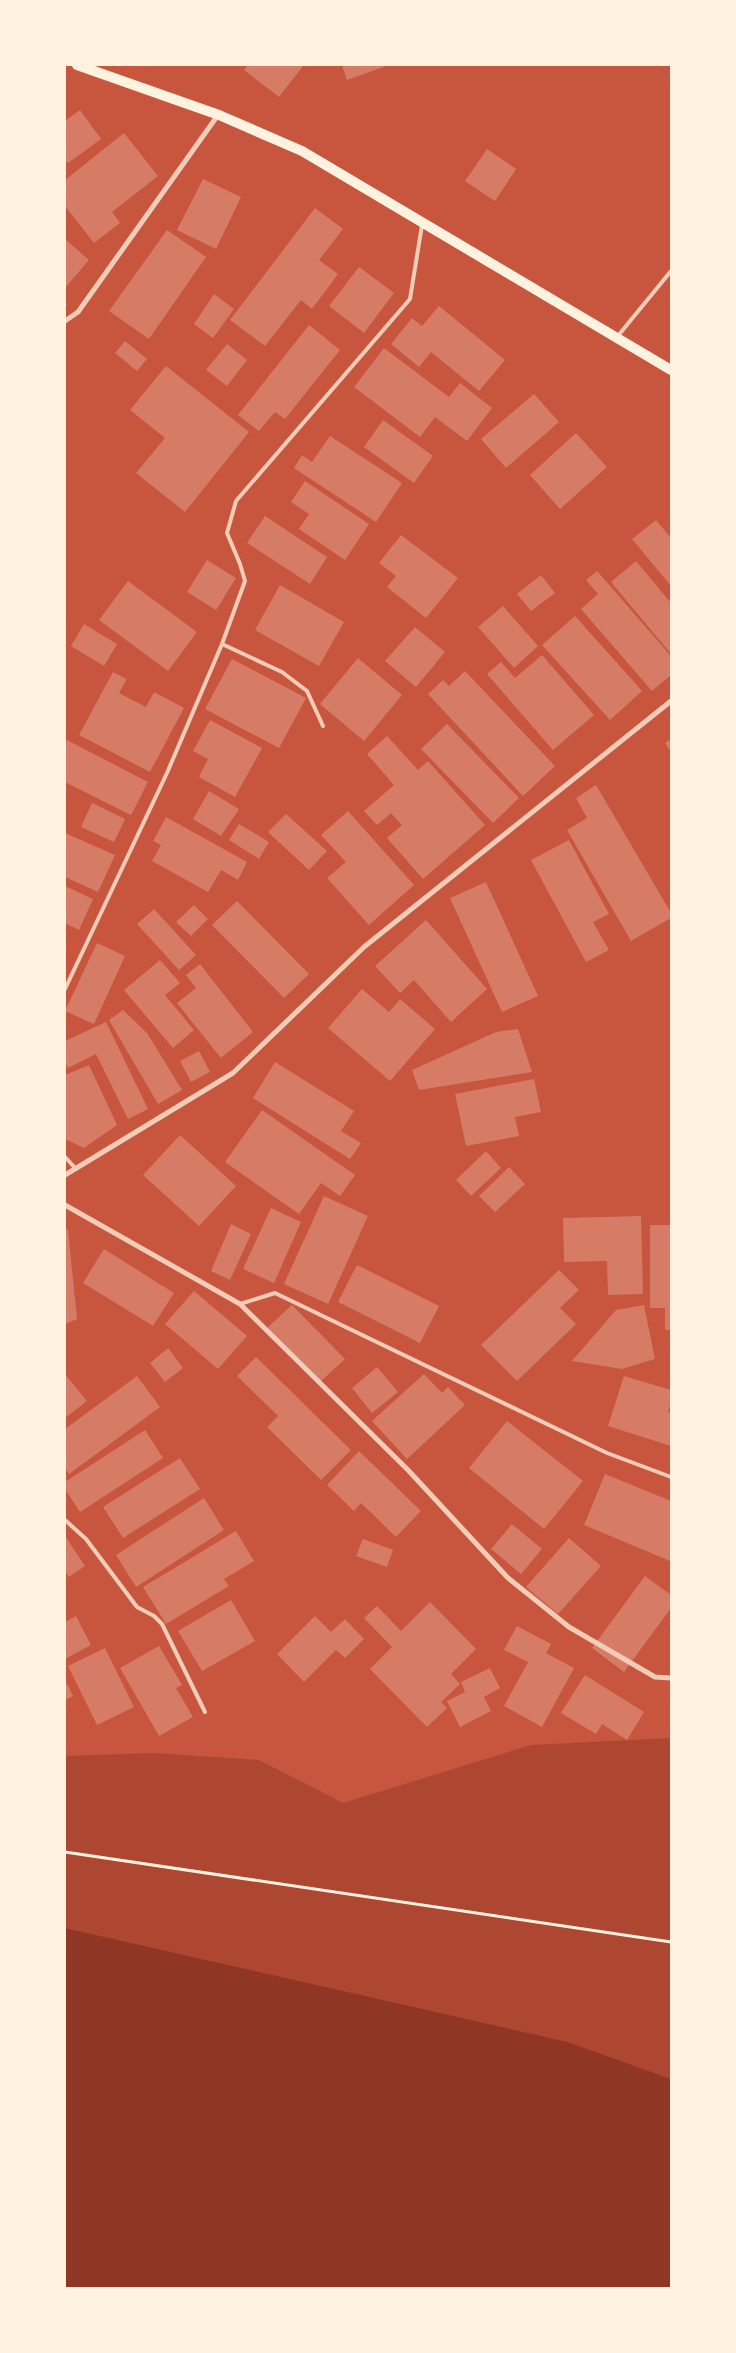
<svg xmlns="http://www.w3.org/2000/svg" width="736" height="2353" font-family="Figtree,sans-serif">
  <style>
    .green { fill: #ae4732 }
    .water { fill: #8f3625 }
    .building { fill: #d67c66 }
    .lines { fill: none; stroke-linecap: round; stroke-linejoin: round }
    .path { stroke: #fff3e0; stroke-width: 3 }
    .service { stroke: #f1ccb7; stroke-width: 4 }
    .minor { stroke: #f1ccb7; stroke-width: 5 }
    .secondary { stroke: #fff3e0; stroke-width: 10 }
  </style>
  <rect width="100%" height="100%" fill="#c8553d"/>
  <!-- green -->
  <path class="green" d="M671,1738V2079L568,2042L65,1928V1756L152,1753L259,1760L343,1803L531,1745Z"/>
  <!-- water -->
  <path class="water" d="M65,1928L568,2042L671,2079V2288H65Z"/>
  <!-- building -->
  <path class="building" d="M248,65H302L303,66L279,97L244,70Z
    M342,65H389L347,80Z
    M80,110L101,139L68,163L65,160V121Z
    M124,133L158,176L112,212L120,223L94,243L65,206V180Z
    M487,149L516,169L495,201L465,181Z
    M203,179L241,197L216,249L177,230Z
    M315,208L343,229L319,260L338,274L312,309L301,300L265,346L230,320Z
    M167,230L206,257L149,339L109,311Z
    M65,239L89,260L65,288Z
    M359,267L394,293L364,333L329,306Z
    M214,294L234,309L213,338L194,324Z
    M439,306L505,360L479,391L431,352L419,367L391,344L412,318L422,326Z
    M309,325L340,350L285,419L275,412L259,431L238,415Z
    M125,341L147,359L137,371L115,353Z
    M227,344L247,360L227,386L206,370Z
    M384,348L449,397L460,383L492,408L467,441L435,417L420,437L354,387Z
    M166,366L249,432L185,512L136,473L165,438L130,410Z
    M534,394L559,422L506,468L481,439Z
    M383,420L433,456L414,483L364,447Z
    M576,433L607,467L560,509L530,475Z
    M330,436L402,483L376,522L294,468L302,455L312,462Z
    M305,481L369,524L345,560L299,529L309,514L291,502Z
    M265,516L327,557L310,584L247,543Z
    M656,520L671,538V586L632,539Z
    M401,535L458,578L426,618L387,587L396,576L379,563Z
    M207,560L236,578L216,610L187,592Z
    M636,561L671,603V654L611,582Z
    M597,571L671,656V675L652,691L581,609L598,594L586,580Z
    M541,575L555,593L531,611L517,594Z
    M128,581L197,632L168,671L99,620Z
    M280,585L344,622L319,666L255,630Z
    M503,606L538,646L514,668L478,627Z
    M575,616L642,691L610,720L542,645Z
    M84,624L117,644L104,666L71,646Z
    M415,627L445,652L416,687L385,661Z
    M542,655L594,715L553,750L487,674L501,662L515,678Z
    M358,658L402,695L364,741L320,704Z
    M232,659L306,698L279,748L205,709Z
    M465,671L555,766L523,796L428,694L443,680L449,686Z
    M113,672L127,679L119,693L146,707L154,692L184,708L150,772L79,735Z
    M210,720L262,748L235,797L199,777L208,759L193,751Z
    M447,724L519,798L493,823L421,749Z
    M387,736L418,770L428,761L485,825L423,879L387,838L402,825L391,813L377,825L364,811L394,785L367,754Z
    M65,739L148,782L131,815L65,782Z
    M671,739V752L665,743Z
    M596,785L671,913V918L631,941L567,830L587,818L576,798Z
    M209,791L239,809L221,836L193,819Z
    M92,803L125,819L114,842L81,827Z
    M348,811L414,885L369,925L327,878L346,862L321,835Z
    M286,814L327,851L309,870L268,832Z
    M166,817L247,862L238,880L221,870L208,892L152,861L161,845L153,841Z
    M239,824L269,842L259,859L229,840Z
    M65,833L115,855L98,892L65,877Z
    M569,840L609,914L593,922L609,950L586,962L531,860Z
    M486,882L538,996L502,1012L450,898Z
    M65,886L93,899L79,930L65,923Z
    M237,901L309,974L284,998L212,925Z
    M194,905L208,919L191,936L176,922Z
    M154,909L196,955L179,970L137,924Z
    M426,920L487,989L451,1022L414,980L400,993L375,966Z
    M97,943L125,956L94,1024L65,1011Z
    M160,960L180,983L165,995L194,1030L173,1048L124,990Z
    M200,964L253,1032L221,1058L177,1003L196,988L186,975Z
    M362,989L389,1012L400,999L435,1029L390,1081L328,1028Z
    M123,1010L147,1033L182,1090L158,1104L109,1020Z
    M106,1022L148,1109L128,1119L96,1054L68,1068L65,1062V1041Z
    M518,1029L532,1072L419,1090L412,1070L496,1032Z
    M199,1051L210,1072L191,1082L180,1061Z
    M275,1062L354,1111L341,1131L361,1143L350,1159L253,1098Z
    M89,1065L117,1125L84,1148L65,1139V1075Z
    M534,1079L541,1112L515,1117L519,1136L466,1146L455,1094Z
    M262,1110L355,1175L340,1196L321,1183L299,1214L225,1162Z
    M180,1135L236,1186L199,1226L143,1175Z
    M486,1151L501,1168L471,1196L456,1180Z
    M509,1167L525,1184L495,1212L479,1196Z
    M324,1196L368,1216L328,1304L284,1284Z
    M271,1208L301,1222L274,1283L243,1269Z
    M641,1216L643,1294L608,1295L607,1261L564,1262L563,1218Z
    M231,1224L251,1234L230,1280L211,1271Z
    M650,1225H671V1330H665V1308H650Z
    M65,1229L68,1230L77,1319L65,1324Z
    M104,1249L174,1293L153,1326L83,1283Z
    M357,1265L439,1306L420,1343L338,1302Z
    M559,1270L579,1290L560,1308L576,1324L517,1381L481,1345Z
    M194,1291L247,1336L218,1369L165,1324Z
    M292,1305L345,1359L320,1382L267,1328Z
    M644,1305L655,1359L622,1369L572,1361L616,1310Z
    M168,1348L183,1368L165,1382L150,1363Z
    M256,1357L351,1450L321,1480L267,1427L278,1416L237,1376Z
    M377,1367L398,1392L372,1413L352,1388Z
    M65,1374L87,1401L65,1418Z
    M424,1374L442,1393L448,1387L465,1405L407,1459L372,1421Z
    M137,1376L160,1407L69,1474L65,1468V1429Z
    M624,1376L671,1390V1402L668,1412L671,1413V1446L608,1426Z
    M507,1421L583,1481L544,1529L469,1468Z
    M145,1430L163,1458L80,1512L65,1489V1482Z
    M359,1451L421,1511L396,1537L361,1503L354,1511L327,1485Z
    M180,1458L200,1489L123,1538L103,1507Z
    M605,1474L671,1501L670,1561L584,1525Z
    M204,1498L224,1530L136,1587L116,1555Z
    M512,1524L542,1549L521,1574L491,1549Z
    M236,1531L254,1561L224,1579L229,1586L166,1624L143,1587Z
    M65,1536L85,1566L69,1577L65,1571Z
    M569,1538L601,1566L558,1614L526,1587Z
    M363,1539L393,1550L387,1567L356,1556Z
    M645,1576L671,1595V1608L624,1672L592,1648Z
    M231,1600L255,1641L202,1671L178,1631Z
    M430,1602L476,1649L451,1674L460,1684L441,1702L447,1708L427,1727L370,1669L392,1647L364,1618L377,1606L401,1631Z
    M76,1616L91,1645L65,1659V1622Z
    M315,1616L331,1632L345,1619L364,1639L345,1658L336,1650L304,1682L277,1654Z
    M517,1626L551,1644L546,1653L574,1668L542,1727L504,1706L528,1662L504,1650Z
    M159,1646L182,1685L176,1688L193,1717L159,1736L120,1668Z
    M105,1648L134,1707L97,1725L68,1666Z
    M490,1668L500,1688L484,1697L491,1711L460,1727L447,1701L465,1692L461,1682Z
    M585,1675L644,1712L627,1740L602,1724L596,1734L561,1713Z
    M65,1680L73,1696L65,1700Z"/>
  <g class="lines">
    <!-- path -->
    <path class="path" d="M65,1852L671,1942"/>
    <!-- service -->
    <path class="service" d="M617,337L671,271
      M222,644L282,672L307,691L323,726
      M65,989L167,773L222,644L245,581L240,564L227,533L236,501L410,299L422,225
      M65,1157L76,1169
      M240,1304L275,1293L607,1453L671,1477
      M65,1520L86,1539L137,1607L154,1616L162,1624L205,1712"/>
    <!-- minor -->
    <path class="minor" d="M65,321L78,312L218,115
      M65,1175L233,1073L364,947L671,701
      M65,1205L240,1304L408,1470L508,1578L569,1627L655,1677L671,1678"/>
    <!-- secondary -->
    <path class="secondary" d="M77,65L219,115L302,151L671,370"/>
  </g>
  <!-- border -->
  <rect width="736" height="2353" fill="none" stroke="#fff3e0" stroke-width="132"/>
</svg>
